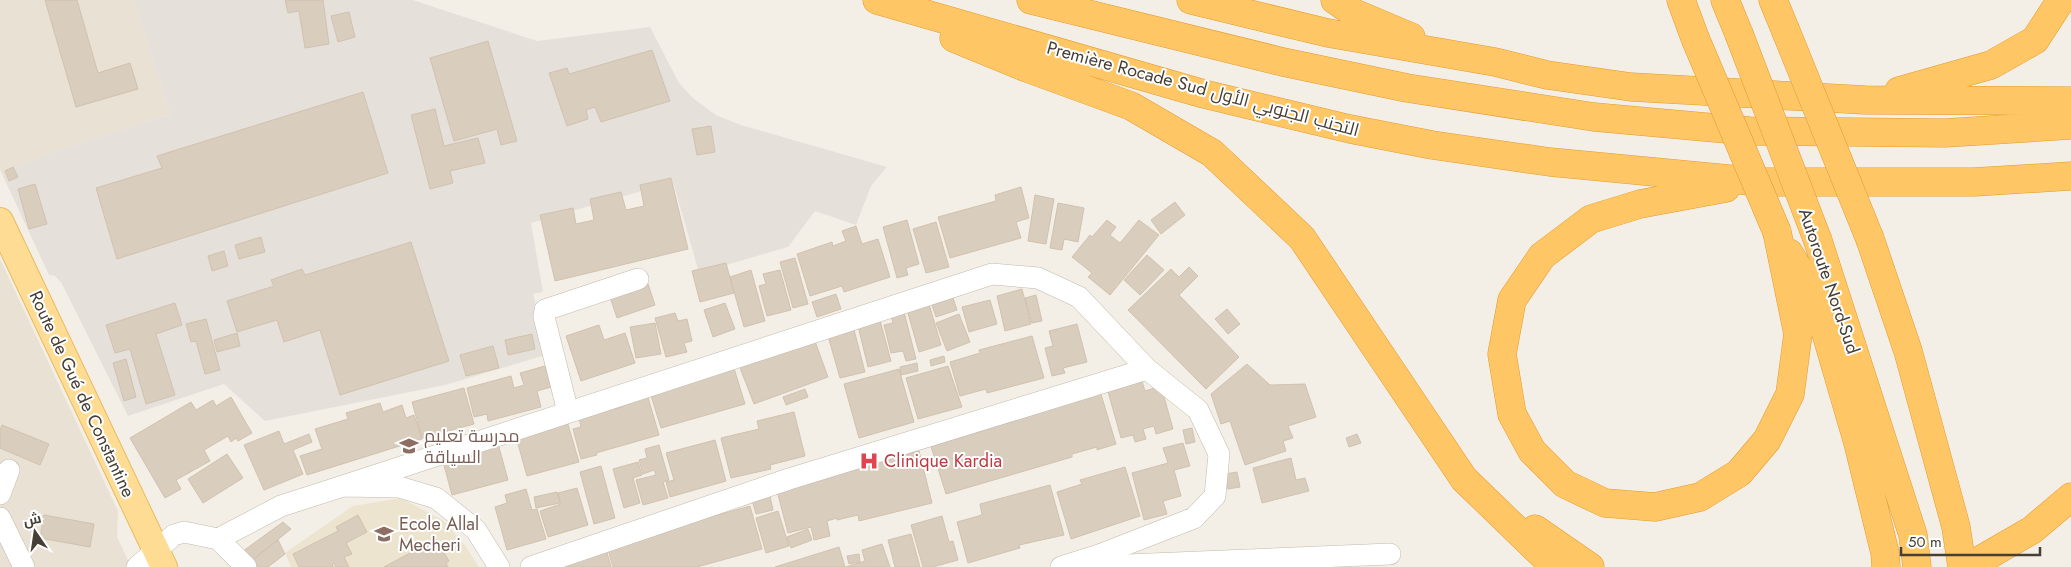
<svg xmlns="http://www.w3.org/2000/svg" width="2071" height="567" font-family="Jost,Cairo,sans-serif">
  <style>
    .residential { fill: #e8e1d4 }
    .industrial { fill: #e6e0db }
    .education { fill: #ede4cf }
    .building { fill: #d9cdbe; stroke: #d1c2ae }
    .lines { fill: none; stroke-linecap: round; stroke-linejoin: round }
    .minor-casing { stroke: #c2b9ab; stroke-width: 22 }
    .major-casing { stroke: #e8ba5f; stroke-width: 28 }
    .highway-casing { stroke: #e39b30; stroke-width: 29 }
    .minor { stroke: #fff; stroke-width: 21 }
    .major { stroke: #ffdc93; stroke-width: 26 }
    .highway { stroke: #ffc665; stroke-width: 28 }
    .highway-bridge-casing { stroke: #e39b30; stroke-width: 29; stroke-linecap: butt }
    .highway-bridge { stroke: #ffc665; stroke-width: 28 }
    .labels { text-anchor: middle; stroke-width: 4; stroke-linejoin: round; paint-order: stroke }
    .street-label { font-size: 18px; fill: #463f35; stroke: #fff }
    .education-label { font-size: 18px; fill: #785e54; stroke: #fff; text-anchor: start }
    .health-label { font-size: 18px; fill: #be3a42; stroke: #fff; text-anchor: start }
  </style>
  <rect width="100%" height="100%" fill="#f4efe6"/>
  <!-- residential -->
  <path class="residential" d="M0,0H134L170,114L49,153L2,174L0,170Z
    M0,259L118,511L117,537L131,567H0Z"/>
  <!-- industrial -->
  <path class="industrial" d="M134,0H413L537,41L650,27L679,83L694,99L716,115L741,125L887,167L871,186L856,225L815,211L788,247L699,273L673,182L531,223L543,292L533,294L549,354L445,385L265,421L224,384L128,416L61,282L55,276L49,275L2,174L49,153L170,114Z"/>
  <!-- education -->
  <path class="education" d="M401,498L444,521L466,547L479,567H291L285,553L353,506Z"/>
  <!-- building -->
  <path class="building" d="M45,0H77L98,73L130,63L138,89L76,107Z
    M285,0H323L329,44L305,48L299,11L288,13Z
    M349,12L355,37L338,42L331,16Z
    M488,41L517,141L501,145L497,129L454,141L430,58Z
    M652,50L670,101L601,122L595,107L586,110L588,119L567,126L549,73L567,68L569,74Z
    M363,92L388,173L117,259L96,188L162,168L157,156Z
    M435,109L444,146L478,138L485,163L450,171L453,183L430,189L411,115Z
    M711,126L715,152L697,155L692,129Z
    M13,167L18,177L9,181L5,171Z
    M671,178L688,249L555,281L540,215L573,208L576,224L594,220L590,199L621,192L626,210L644,206L640,185Z
    M35,184L47,224L29,229L18,189Z
    M1021,187L1029,218L1016,222L1021,238L950,258L938,217L996,201L995,195Z
    M1035,195L1054,199L1046,244L1028,241Z
    M1175,202L1185,215L1161,234L1151,220Z
    M1058,203L1084,208L1078,242L1064,239L1062,250L1050,248Z
    M907,220L919,264L906,268L908,275L897,278L883,227Z
    M1107,220L1116,227L1110,235L1120,243L1139,220L1159,235L1110,295L1088,277L1092,273L1072,257L1090,235L1092,237Z
    M936,222L949,267L926,273L913,229Z
    M856,226L862,244L878,239L890,277L844,292L842,286L810,296L797,254L832,242L833,246L846,241L842,231Z
    M261,237L265,252L239,259L235,245Z
    M411,242L449,361L340,395L320,330L284,342L277,320L237,332L227,301L274,286L271,280L302,269L305,275Z
    M224,251L228,266L212,271L208,256Z
    M1147,255L1164,270L1140,295L1124,280Z
    M795,258L808,304L793,308L780,262Z
    M726,263L734,293L700,302L692,271Z
    M1189,267L1198,276L1179,295L1239,357L1206,389L1128,310L1171,269L1179,277Z
    M751,270L765,321L744,327L730,277Z
    M780,270L791,310L767,316L759,286L766,284L763,274Z
    M646,278L655,305L617,318L608,291Z
    M1022,289L1031,324L1005,331L997,296Z
    M836,294L841,309L817,317L812,302Z
    M1036,295L1042,321L1032,323L1025,298Z
    M953,298L957,310L936,317L932,305Z
    M990,300L997,324L969,332L962,307Z
    M175,303L182,325L156,334L175,395L146,404L130,349L115,353L106,325Z
    M725,303L735,329L713,337L704,310Z
    M929,304L941,345L919,352L907,310Z
    M903,308L916,359L906,361L903,351L891,353L884,325L893,323L890,312Z
    M1227,309L1240,324L1228,334L1215,319Z
    M675,313L678,321L687,319L692,341L684,343L687,352L666,357L655,318Z
    M878,313L891,361L868,367L856,318Z
    M959,314L970,342L947,351L936,323Z
    M206,319L220,370L205,374L196,341L191,342L186,324Z
    M852,322L865,372L840,378L826,329Z
    M655,323L661,354L636,358L630,327Z
    M1077,324L1087,362L1063,368L1065,373L1052,376L1045,348L1053,346L1049,331Z
    M599,325L604,340L625,333L635,363L581,381L566,336Z
    M237,333L240,346L217,352L214,340Z
    M812,333L828,377L754,404L737,360Z
    M532,334L535,349L508,355L505,340Z
    M1032,336L1044,378L987,393L986,389L960,396L950,362L980,353L979,350Z
    M493,346L499,368L466,376L460,355Z
    M944,356L945,362L931,366L930,360Z
    M126,359L136,397L124,401L113,363Z
    M917,363L918,371L901,375L900,367Z
    M1247,364L1270,385L1305,384L1316,417L1288,426L1293,438L1283,441L1286,451L1245,465L1230,421L1221,424L1211,394Z
    M733,365L745,404L661,428L649,389Z
    M545,366L551,387L537,391L541,407L488,421L487,414L474,417L467,388L511,376L514,388L524,385L520,373Z
    M948,366L962,407L918,419L906,378Z
    M899,369L914,422L859,438L844,384Z
    M1141,378L1145,391L1161,386L1173,429L1156,434L1154,426L1143,429L1146,439L1135,442L1133,435L1121,438L1107,388Z
    M464,388L474,424L422,438L412,402Z
    M805,389L808,397L786,405L783,397Z
    M1100,391L1116,444L1097,450V447L1072,454V457L946,494L930,443Z
    M647,394L659,435L596,453L597,455L581,459L573,429L581,427L579,418L625,406L624,401Z
    M231,397L252,433L238,441L236,438L231,442L228,436L204,450L210,461L176,480L181,489L165,498L130,438L191,402L196,410L213,400L216,406Z
    M380,403L383,412L402,405L406,418L414,415L422,439L307,475L300,456L322,449L315,429L348,419L346,413Z
    M794,412L805,456L770,465L771,469L731,478L721,438L759,429L757,421Z
    M567,421L579,462L527,476L516,437Z
    M2,425L49,444L40,465L0,448V430Z
    M1192,428L1195,442L1186,444L1183,430Z
    M279,431L284,444L309,434L312,442L293,450L303,474L264,490L244,445Z
    M1357,434L1361,443L1349,447L1346,438Z
    M497,440L508,480L452,495L442,458Z
    M715,440L726,481L670,497L666,482L674,480L666,453Z
    M1183,443L1190,466L1174,470L1181,496L1163,501L1167,514L1144,520L1132,473L1168,463L1163,448Z
    M659,445L669,480L663,482L668,498L643,505L636,480L656,475L654,470L643,474L639,460L647,458L645,449Z
    M919,451L932,503L859,521L858,515L837,520V518L827,521L830,536L814,540L811,527L788,533L776,487Z
    M227,454L243,478L203,503L188,479Z
    M1291,458L1296,480L1305,478L1309,491L1262,503L1253,468Z
    M638,462L642,475L633,478L640,503L624,508L613,469Z
    M601,466L615,518L594,524L580,472Z
    M1125,467L1140,516L1071,539L1057,492L1082,484L1080,480Z
    M1237,472L1240,487L1228,489L1225,474Z
    M1050,485L1064,535L1019,545L1020,548L968,563L957,522L982,515L980,504Z
    M577,488L588,525L548,537L540,511L561,504L558,493Z
    M526,489L532,510L537,509L546,539L507,550L495,507L507,503L505,495Z
    M557,492L560,503L536,508L534,497Z
    M770,496L773,510L756,514L752,500Z
    M750,506L762,549L697,567H613L607,546Z
    M778,511L789,546L766,553L756,518Z
    M44,515L94,524L90,547L40,538Z
    M358,515L367,532L346,543L352,554L344,557L349,567H336L334,563L332,565L334,567H299L293,554L338,531L336,527Z
    M942,516L949,542L953,541L958,560L933,567H923L911,525Z
    M283,522L291,529L250,562L239,554Z
    M808,529L812,540L791,548L787,537Z
    M911,534L920,567H895L888,540Z
    M436,539L449,561L446,563L448,567H384Z
    M278,540L285,554L268,567H255L250,562Z
    M882,544L890,567H846L865,561L862,550Z
    M839,547L845,567H775Z
    M606,549L611,567H549Z
    M859,554L860,562L849,564L847,556Z"/>
  <g class="lines">
    <!-- minor casing -->
    <g class="minor-casing">
      <path id="minor" d="M568,412L544,317L545,310L638,279
        M343,486L992,274L1038,278L1079,297L1147,369L1198,410L1219,454L1215,496L1194,518L1099,555L1061,567
        M0,494L9,470
        M0,518L24,567
        M218,539L281,506L343,486L399,487L436,498L476,530L499,567
        M1102,566L1390,554
        M137,567L174,535L184,532L218,539L246,567
        M531,567L789,479L1147,369"/>
    </g>
    <!-- major casing -->
    <g class="major-casing">
      <path id="major" d="M0,221L164,567"/>
    </g>
    <!-- highway casing -->
    <g class="highway-casing">
      <path id="highway" d="M877,0L1204,94L1350,129L1432,145L1550,162L1760,182H1974L2071,176
        M1031,0L1283,62L1407,88L1594,117L1749,131L1945,133L2071,125
        M1191,0L1328,33L1495,62L1547,75L1631,87L1865,100L2071,101
        M1335,0L1354,13L1411,37
        M1681,0L1695,38
        M1725,0L1739,34
        M1773,0L1785,29
        M954,38L1027,68L1131,106L1212,153L1302,238L1464,479L1555,567
        M1899,91L1991,65L2035,40L2061,0
        M1726,188L1640,204L1591,219L1542,256L1512,300L1502,354L1512,414L1532,451L1565,484L1605,503L1655,507L1700,497L1739,473L1767,440L1790,394L1798,334L1777,232
        M1870,239L1908,351L1956,527L1962,567
        M1818,241L1913,535L1917,567
        M1789,253L1816,299L1858,443L1885,553L1886,567
        M1535,529L1590,567
        M1968,567L2032,530L2071,497"/>
    </g>
    <!-- minor -->
    <use href="#minor" class="minor"/>
    <!-- major -->
    <use href="#major" class="major"/>
    <!-- highway -->
    <use href="#highway" class="highway"/>
    <!-- highway-bridge casing -->
    <g class="highway-bridge-casing">
      <path id="highway-bridge" d="M1785,29L1870,239
        M1739,34L1818,241
        M1695,38L1777,232"/>
    </g>
    <!-- highway-bridge -->
    <use href="#highway-bridge" class="highway-bridge"/>
  </g>
  <!-- icons -->
  <defs>
    <g id="school-bare" transform="scale(1.5)"><path d="M0-5L7-2L0 1L-7-2ZM-4 1L0 2.5L4 1V4Q0 6-4 4Z" fill="#8d6e63" stroke="#fff" stroke-width="2.5" paint-order="stroke"/></g>
    <g id="hospital-bare" transform="scale(1.5)"><path d="M-5-5h3v3.5h4V-5h3V5h-3V1.5h-4V5h-3Z" fill="#e0444e" stroke="#fff" stroke-width="2.5" paint-order="stroke"/></g>
  </defs>
  <g fill-rule="evenodd">
    <use href="#school-bare" x="409" y="446"/>
    <use href="#hospital-bare" x="869" y="461"/>
    <use href="#school-bare" x="384" y="534"/>
  </g>
  <g class="labels">
    <!-- street labels -->
    <g class="street-label">
      <text transform="translate(1203 89) rotate(15)" y="6">Première Rocade Sud التجنب الجنوبي الأول</text>
      <text transform="translate(1829 281) rotate(71)" y="6">Autoroute Nord-Sud</text>
      <text transform="translate(82 394) rotate(65)" y="6">Route de Gué de Constantine</text>
    </g>
    <!-- education labels -->
    <g class="education-label">
      <text x="424" y="442">مدرسة تعليم<tspan x="424" dy="21">السياقة</tspan></text>
      <text x="399" y="530">Ecole Allal<tspan x="399" dy="21">Mecheri</tspan></text>
    </g>
    <!-- health labels -->
    <g class="health-label">
      <text x="884" y="467">Clinique Kardia</text>
    </g>
  </g>
  <!-- north arrow -->
  <g transform="translate(35 532) rotate(347)" stroke="#ffffff" stroke-width="4" paint-order="stroke">
  <path d="M0-4L9 19L0 12L-9 19Z" fill="#463f35"/>
  <text y="-8" font-size="14" font-weight="bold" text-anchor="middle" fill="#463f35">ش</text>
  </g>
  <!-- scale -->
  <path d="M1901 547v8h139v-8" fill="none" stroke="#463f35" stroke-width="2.5"/>
  <text x="1908" y="547" font-size="15" fill="#463f35" stroke="#ffffff" stroke-width="4" paint-order="stroke">50 m</text>
</svg>
